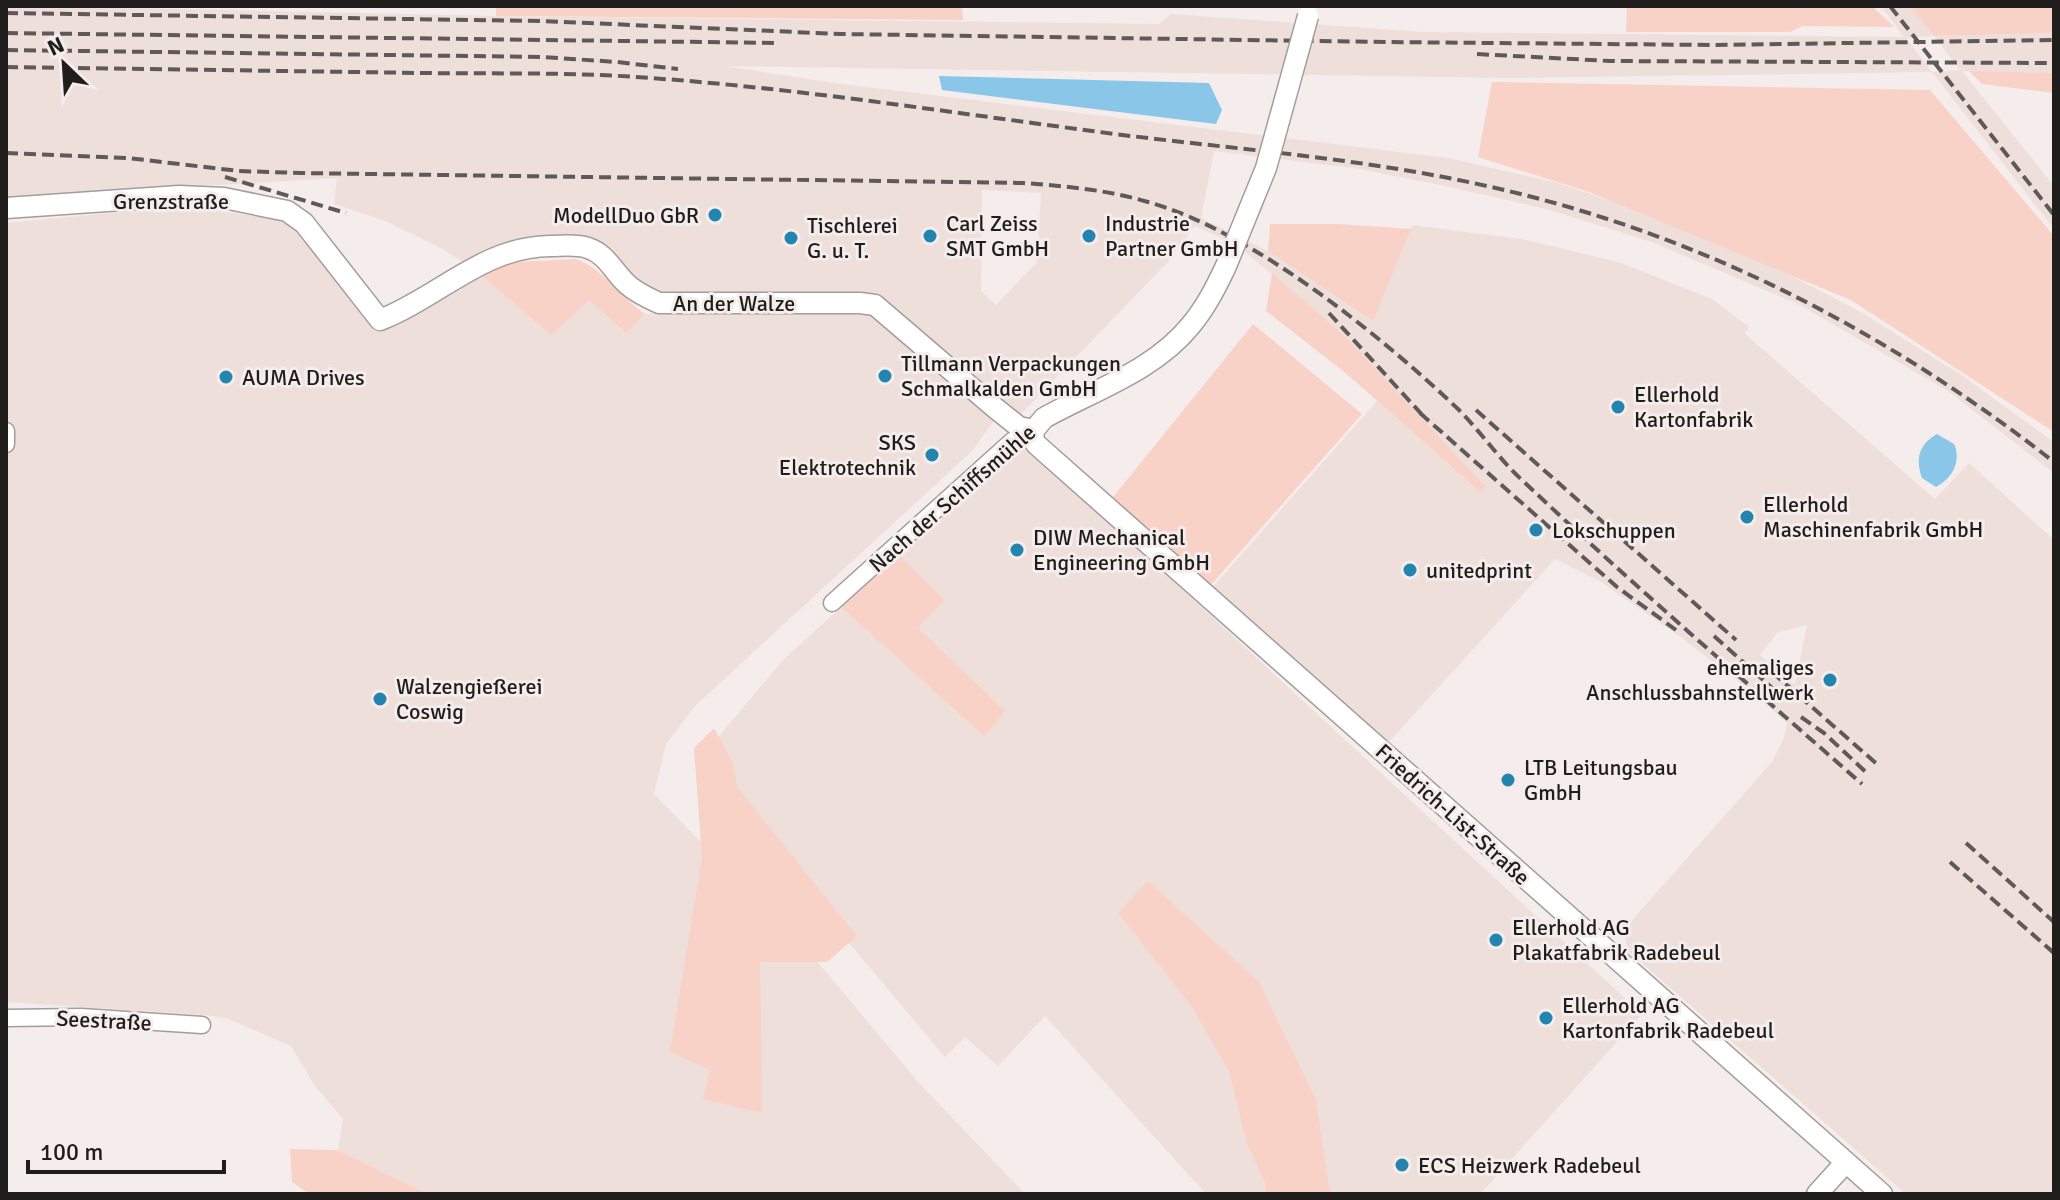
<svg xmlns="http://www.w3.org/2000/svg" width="2060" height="1200" font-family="Signika,sans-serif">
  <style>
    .built { fill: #eedfda; fill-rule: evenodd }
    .green { fill: #f9d2c7 }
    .water { fill: #89c6e7 }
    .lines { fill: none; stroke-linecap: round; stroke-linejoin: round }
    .minor-casing { stroke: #a39d9b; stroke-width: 19 }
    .tertiary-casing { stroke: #a39d9b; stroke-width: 23 }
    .minor { stroke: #fff; stroke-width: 16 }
    .tertiary { stroke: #fff; stroke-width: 20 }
    .rail { stroke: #5f5a5a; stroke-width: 4; stroke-dasharray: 12 6; stroke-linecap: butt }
    .tertiary-bridge-casing { stroke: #a39d9b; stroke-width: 23; stroke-linecap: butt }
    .tertiary-bridge { stroke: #fff; stroke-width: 20 }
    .poi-dot { fill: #2284af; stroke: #f4edeb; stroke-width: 3 }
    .labels { text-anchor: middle; stroke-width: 6; stroke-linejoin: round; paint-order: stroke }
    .street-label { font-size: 22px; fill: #201d1d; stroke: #f4edeb }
    .poi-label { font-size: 22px; fill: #201d1d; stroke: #f4edeb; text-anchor: start }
  </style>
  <rect width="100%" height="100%" fill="#f4edeb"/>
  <!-- built -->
  <path class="built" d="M6,6H127L128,8L496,16L1159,24L1171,14L1423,32L1904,37L1881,6H1910L1934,36L2054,33V74L1962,71L2054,186V229L1932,72L1509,78L725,66L834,83L1448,158L1554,182L1660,217L1764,261L1864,314L1960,374L2051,440L2054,443V473L1948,391L1800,305L1652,242L1547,209L1445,186L1354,168L1214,151L1201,218L1268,251L1373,320L1412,225L1527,240L1621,263L1712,299L1749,327L1745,334L1935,499L1969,463L2054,540V1194H1906L1628,951L1625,937L1628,925L1772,762L1784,738L1787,723L1753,693L1682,638L1601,582L1555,559L1387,744L1211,589L1377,401L1480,492L1348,339L1236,244L1195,226L1166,264L1021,414L1013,415L892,308L664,296L557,237L509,241L486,249L465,263L441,248L383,220L334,204L337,178L82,193L6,200ZM1934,36L1960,70L1932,72L1906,38ZM982,190L1041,193L1037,262L996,305L981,291ZM1807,625L1795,684H1794L1760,655L1778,632Z
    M207,209L278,220L305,235L391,324L419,314L480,274L589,300L626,333L645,314L882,313L996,418L972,451L695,706L666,744L654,794L821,966L918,1082L1025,1194H427L338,1150L343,1119L315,1086L291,1046L226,1018L205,1015L6,1002V223L142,210Z
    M1015,442L1029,448L1642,1014L1482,1192L1484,1194H1206L1045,1016L998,1066L965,1037L945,1057L697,762L784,659L972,489Z"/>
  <!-- green -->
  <path class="green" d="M496,6H932L962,7L963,20L496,16Z
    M1627,6H1872L1894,27L1803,26L1790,32H1626Z
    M1910,6H2054V33L1934,36Z
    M1969,71L2054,73V93L1982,84Z
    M1492,82L1930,90L2054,236V432L1851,300L1589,192L1478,157Z
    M1270,224H1339L1411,229L1373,321L1268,251Z
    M575,259C601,266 621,298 645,314L626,333L589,300L551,335L480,274L516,262Z
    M1272,273L1348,339L1485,486L1480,492L1348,375L1266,311Z
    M1253,324L1362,414L1209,587L1109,502Z
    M897,553L945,600L918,628L1005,711L984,736L839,605Z
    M714,728L734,765L737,787L857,936L827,962H760L762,1113L703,1099L710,1070L670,1052L702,858L694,748Z
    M1148,881L1259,982L1316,1100L1330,1194H1265L1266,1184L1247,1144L1229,1071L1190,1004L1118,913Z
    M290,1149L338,1150L427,1194H309L292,1182Z"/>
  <!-- water -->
  <path class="water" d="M939,76L1209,83L1222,110L1216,124L942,90Z
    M1937,434L1954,444C1962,461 1952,479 1936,487L1922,478C1915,459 1919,444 1937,434Z"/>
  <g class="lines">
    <!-- minor casing -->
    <g class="minor-casing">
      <path id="minor" d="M6,431V444
        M832,603L1012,441L1034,430
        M6,1018L81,1017L202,1025"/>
    </g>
    <!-- tertiary casing -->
    <g class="tertiary-casing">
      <path id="tertiary" d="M6,208L179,196L224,198L287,211L304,223L380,320C439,297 484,246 551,246C562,246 577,244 588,248C607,254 614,273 628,285C637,293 648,298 659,303H860L875,305L994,407L1019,427L1034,430
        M1034,430L1033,440L1037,445L1882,1194
        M1034,430L1044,418C1094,390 1154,371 1191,325C1206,307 1216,287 1226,266
        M1817,1194L1846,1162"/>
    </g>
    <!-- minor -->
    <use href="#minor" class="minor"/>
    <!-- tertiary -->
    <use href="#tertiary" class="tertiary"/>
    <!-- rail -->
    <path class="rail" d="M1890,6L2054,215
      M6,13L540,21L841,34L1385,42L1714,45L2054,40
      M6,33L778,43
      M6,50L543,57L617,62L678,69
      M1477,54L1610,61L2054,63
      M6,67C145,69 284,71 422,73C493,74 565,72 636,77C788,87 940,111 1092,131C1218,148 1347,156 1473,183C1690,229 1880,326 2054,462
      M6,153L128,158L239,171L300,173L1023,183C1065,186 1108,190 1148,202C1252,231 1380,335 1458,409C1481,432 1499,459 1523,481C1633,585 1748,684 1862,784
      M225,177L346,213
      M1329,313L1426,419
      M1476,410L1736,640
      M1420,413L1617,587L1676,630
      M1714,636L1780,695
      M1772,672L1878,765
      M1801,717L1824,733L1868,774
      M1966,843L2054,922
      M1950,862L2054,953"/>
    <!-- tertiary-bridge casing -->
    <g class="tertiary-bridge-casing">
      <path id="tertiary-bridge" d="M1226,266L1266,168L1308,16"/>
    </g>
    <!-- tertiary-bridge -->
    <use href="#tertiary-bridge" class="tertiary-bridge"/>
  </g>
  <!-- markers -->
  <g class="poi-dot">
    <circle cx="715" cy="215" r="8"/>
    <circle cx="930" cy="236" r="8"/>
    <circle cx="1089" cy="236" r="8"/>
    <circle cx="791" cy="238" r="8"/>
    <circle cx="885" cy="376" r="8"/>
    <circle cx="226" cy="377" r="8"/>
    <circle cx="1618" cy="407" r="8"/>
    <circle cx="932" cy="455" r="8"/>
    <circle cx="1747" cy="517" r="8"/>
    <circle cx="1536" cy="530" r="8"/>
    <circle cx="1017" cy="550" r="8"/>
    <circle cx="1410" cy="570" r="8"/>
    <circle cx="1830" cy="680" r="8"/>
    <circle cx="380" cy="699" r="8"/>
    <circle cx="1508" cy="780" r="8"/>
    <circle cx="1496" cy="940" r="8"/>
    <circle cx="1546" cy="1018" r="8"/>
    <circle cx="1402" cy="1165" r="8"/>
  </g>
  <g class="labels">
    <!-- street labels -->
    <g class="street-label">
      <text x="171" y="209">Grenzstraße</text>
      <text x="734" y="311">An der Walze</text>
      <text transform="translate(952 498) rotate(-41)" y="8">Nach der Schiffsmühle</text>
      <text transform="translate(1453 814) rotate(42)" y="8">Friedrich-List-Straße</text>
      <text transform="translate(104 1020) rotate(3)" y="8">Seestraße</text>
    </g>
    <!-- poi labels -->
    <g class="poi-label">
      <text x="699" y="223" text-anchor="end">ModellDuo GbR</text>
      <text x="946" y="231">Carl Zeiss<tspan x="946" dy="25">SMT GmbH</tspan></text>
      <text x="1105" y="231">Industrie<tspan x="1105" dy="25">Partner GmbH</tspan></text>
      <text x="807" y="233">Tischlerei<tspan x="807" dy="25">G. u. T.</tspan></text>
      <text x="901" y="371">Tillmann Verpackungen<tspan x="901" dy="25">Schmalkalden GmbH</tspan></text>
      <text x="242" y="385">AUMA Drives</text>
      <text x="1634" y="402">Ellerhold<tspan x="1634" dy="25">Kartonfabrik</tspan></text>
      <text x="916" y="450" text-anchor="end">SKS<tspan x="916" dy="25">Elektrotechnik</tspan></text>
      <text x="1763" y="512">Ellerhold<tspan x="1763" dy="25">Maschinenfabrik GmbH</tspan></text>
      <text x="1552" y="538">Lokschuppen</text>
      <text x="1033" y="545">DIW Mechanical<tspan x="1033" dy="25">Engineering GmbH</tspan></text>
      <text x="1426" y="578">unitedprint</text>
      <text x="1814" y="675" text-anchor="end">ehemaliges<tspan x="1814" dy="25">Anschlussbahnstellwerk</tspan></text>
      <text x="396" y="694">Walzengießerei<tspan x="396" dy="25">Coswig</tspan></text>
      <text x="1524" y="775">LTB Leitungsbau<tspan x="1524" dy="25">GmbH</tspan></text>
      <text x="1512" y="935">Ellerhold AG<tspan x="1512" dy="25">Plakatfabrik Radebeul</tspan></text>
      <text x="1562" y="1013">Ellerhold AG<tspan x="1562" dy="25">Kartonfabrik Radebeul</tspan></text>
      <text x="1418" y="1173">ECS Heizwerk Radebeul</text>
    </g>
  </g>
  <!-- border -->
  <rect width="2060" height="1200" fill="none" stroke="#201d1d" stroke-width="16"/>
  <!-- north arrow -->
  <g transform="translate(64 64) rotate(335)" stroke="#f4edeb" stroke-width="6" paint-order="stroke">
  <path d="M0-6L14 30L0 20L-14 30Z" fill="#201d1d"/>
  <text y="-12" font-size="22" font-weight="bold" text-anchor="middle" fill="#201d1d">N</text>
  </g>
  <!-- scale -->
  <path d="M28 1160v12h196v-12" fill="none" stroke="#201d1d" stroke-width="4"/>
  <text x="40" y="1160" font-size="24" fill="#201d1d" stroke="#f4edeb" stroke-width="6" paint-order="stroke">100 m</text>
</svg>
